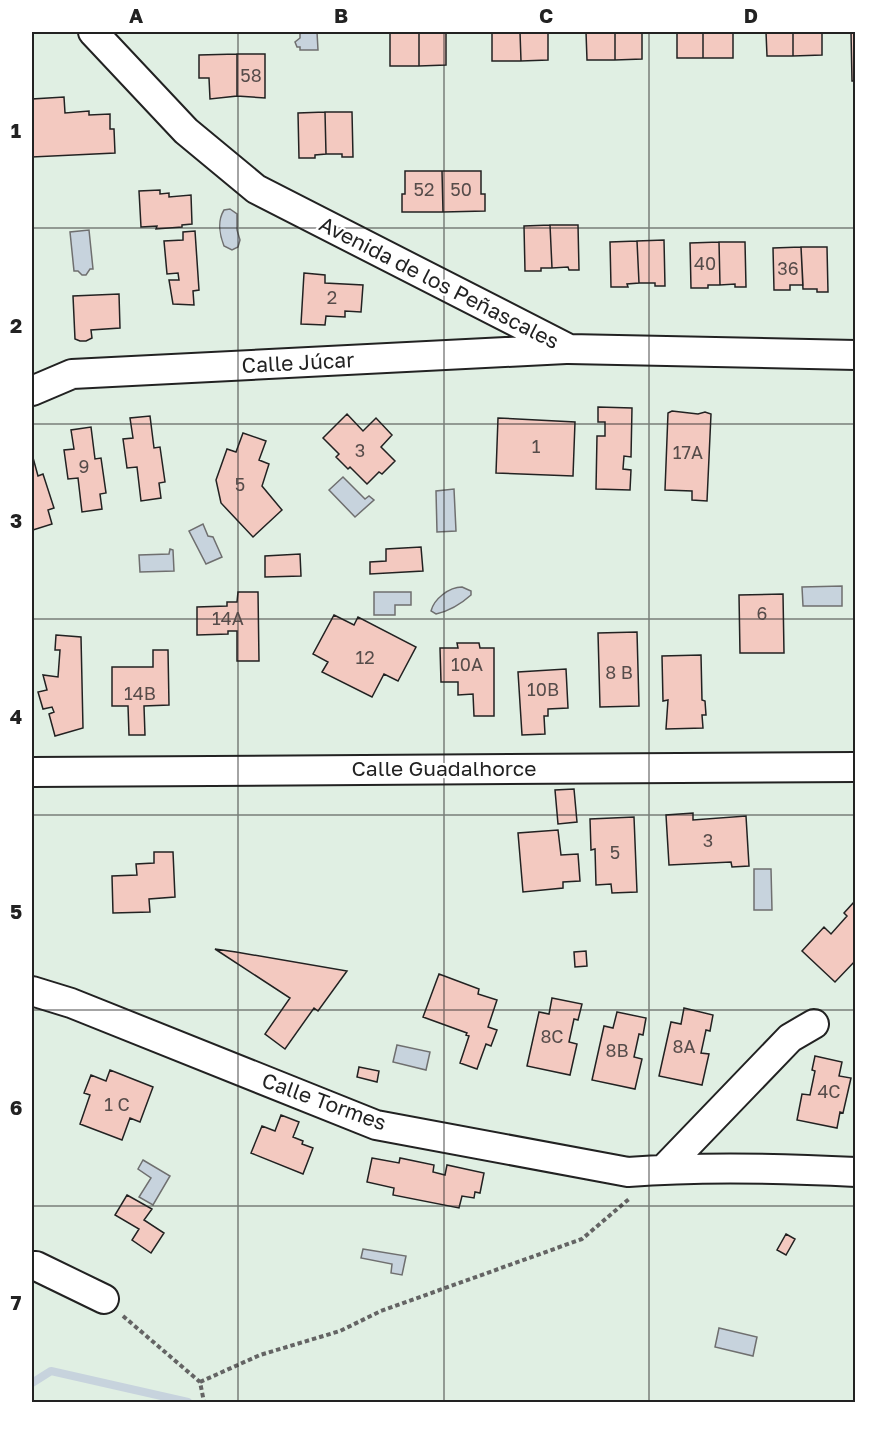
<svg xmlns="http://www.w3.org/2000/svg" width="887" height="1434" font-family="'Golos Text',sans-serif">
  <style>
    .green { fill: #e0efe3; stroke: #6f6f6f; stroke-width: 1.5 }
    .water { fill: #c7d3dd; stroke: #6f6f6f; stroke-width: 1.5 }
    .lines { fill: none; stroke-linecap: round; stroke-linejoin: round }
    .stream { stroke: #c7d3dd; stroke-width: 8 }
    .building { fill: #f3c9c0; stroke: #222; stroke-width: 1.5 }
    .minor-casing { stroke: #222; stroke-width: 32 }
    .path { stroke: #646464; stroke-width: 4; stroke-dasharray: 4.5 3; stroke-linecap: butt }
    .minor { stroke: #fff; stroke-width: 28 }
    .grid { fill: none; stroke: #222; stroke-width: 1.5; stroke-opacity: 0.55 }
    .labels { text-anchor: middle; stroke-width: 4.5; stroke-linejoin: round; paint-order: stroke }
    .number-label { font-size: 18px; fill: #564c4a }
    .street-label { font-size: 21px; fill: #222; stroke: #fff }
    .neatline { fill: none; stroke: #222; stroke-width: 2 }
    .grid-label { font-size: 20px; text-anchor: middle; font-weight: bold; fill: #222 }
  </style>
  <rect width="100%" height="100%" fill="#fff"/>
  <!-- green -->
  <path class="green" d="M32,32H855V1402H32Z"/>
  <!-- water -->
  <path class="water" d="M300,32H317L318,50H300V47H297L295,42L300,38Z
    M230,209L237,214V230L240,240L238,247L232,250L224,246C220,236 217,221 224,210Z
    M89,230L93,269H90L86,275H82L78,271H74L70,232Z
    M343,477L365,499L369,496L374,500L355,517L329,490Z
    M454,489L456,531L437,532L436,491Z
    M203,524L208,536L213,537L222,557L206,564L189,531Z
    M170,549L173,550L174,571L140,572L139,555L169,554Z
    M842,586V606H803L802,587Z
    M462,587L471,591V595C461,604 449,611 436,614L431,611C434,599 449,587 462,587Z
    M374,592H411V605H395V615H374Z
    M754,869H771L772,910H754Z
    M397,1045L430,1052L426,1070L393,1062Z
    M143,1160L170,1176L153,1205L139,1197L151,1178L138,1169Z
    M363,1249L406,1256L402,1275L391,1273L392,1264L361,1258Z
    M719,1328L757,1337L753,1356L715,1347Z"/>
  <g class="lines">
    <!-- stream -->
    <path class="stream" d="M32,1383L51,1371L188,1402"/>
  </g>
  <!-- building -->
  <path class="building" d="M390,32H419V66H390Z
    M419,32H446V65L419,66Z
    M492,32H520L521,61H492Z
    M520,32H548V60L521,61Z
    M586,32H615V60H587Z
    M615,32H642V59L615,60Z
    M677,32H703V58H677Z
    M703,32H733V58H703Z
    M766,32H793V56H767Z
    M793,32H822V55L793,56Z
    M851,32H856V81H852Z
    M237,54V96L210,99L209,78H199V55Z
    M237,54H265V98L237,96Z
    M64,97L65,113L89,111V115L110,114V129H114L115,153L32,157V99Z
    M325,112H352L353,157H342V154H326Z
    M325,112L326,154L315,155V158H299L298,113Z
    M405,171H442L443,212H402V194H405Z
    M442,171H481V194H485V211L443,212Z
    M160,190V194L169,193V197L191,195L192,224L182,225V227L156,229L157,226L141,227L139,191Z
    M550,225L552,268H541V271H525L524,226Z
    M550,225H578L579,270H569L568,267L552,268Z
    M195,231L199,290L193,291L194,305L173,304L169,280H179L178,273L167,274L164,241L183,240V232Z
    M664,240L665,286H655V283H639L637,241Z
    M637,241L639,283L627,284L628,287H611L610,242Z
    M719,242H745L746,287H735V284L720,285Z
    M719,242L720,285H708V288H691L690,243Z
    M801,247L803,285H790V290H774L773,248Z
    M801,247H827L828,292H817V289H803Z
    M304,273L325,275V283L363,285L361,312L345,311V317L326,316L325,325L301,324Z
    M119,294L120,328L91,330L92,338L86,341H80L75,339L73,296Z
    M598,407L632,408L631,457L624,456L623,469L631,470L630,490L596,489L597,436H605V422H598Z
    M672,411L698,414L705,412L711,414L707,501L692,500V491L665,490L668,413Z
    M347,414L363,431L376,418L392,435L381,447L395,461L382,474L379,472L367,484L350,467L348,469L336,457L339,454L323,438Z
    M150,416L154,448L160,447L165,482L159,483L161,498L141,501L137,467L127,468L123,439L133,438L130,418Z
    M498,418L575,422L573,476L496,473Z
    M91,427L95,459L101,458L106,493L100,494L102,509L82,512L78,478L68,479L64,450L74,449L71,430Z
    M243,433L266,441L259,460L269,464L262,486L282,510L253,537L221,503L216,480L227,449L236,452Z
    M32,454L38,476L43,474L54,508L48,510L52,524L33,530Z
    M421,547L423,571L370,574V562L386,561V549Z
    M300,554L301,576L265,577V556Z
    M238,592H258L259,661H237V631H228V634L197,635V607L227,606V602H237Z
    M783,594L784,653H740L739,595Z
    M334,615L354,625L358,617L416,647L398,681L384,674L372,697L322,672L328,662L313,654Z
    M637,632L639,706L600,707L598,633Z
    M56,635L81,637L83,728L55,736L49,714L54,712L52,707L43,709L38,692L47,690L43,675L58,677L60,650H55Z
    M457,643H479L480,648H494V716H474L473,694L458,695V682H441L440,648H458Z
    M153,650H168L169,705L144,706L145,735H129L128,706H112V667H153Z
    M701,655L702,700L705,701L706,715H702L703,728L666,729L668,700L663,701L662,656Z
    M566,669L568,708L548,709V716H544L545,734L522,735L518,672Z
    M574,789L577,822L558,824L555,790Z
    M693,813V820L746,816L749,866L732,867L731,862L669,865L666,815Z
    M634,817L637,892L612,893L611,884L596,885L595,849L591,850L590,819Z
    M558,830L561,855L578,854L580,881L563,882V888L523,892L518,833Z
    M154,852H173L175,897L149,899L150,912L113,913L112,876L137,875L136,864L154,863Z
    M855,901L856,960L835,982L802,951L824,927L831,934L847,916L844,913Z
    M215,949L236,952L347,971L318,1011L314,1008L285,1049L265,1034L290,998Z
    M586,951L587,966L575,967L574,952Z
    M439,974L479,989L478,994L497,1000L488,1027L497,1030L491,1046L486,1044L477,1069L460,1063L469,1036L466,1035L467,1033L423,1017Z
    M552,998L582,1004L578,1020L574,1019L569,1042L577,1044L570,1075L527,1066L539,1012L549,1014Z
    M684,1008L713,1015L710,1031L706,1030L701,1053L709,1054L702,1085L659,1076L671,1022L681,1024Z
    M617,1012L646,1018L643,1035L639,1034L634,1057L642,1059L635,1089L592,1080L604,1026L613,1028Z
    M815,1056L842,1062L839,1076L851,1078L843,1113L840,1112L837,1128L797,1120L802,1094L810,1095L815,1071L812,1070Z
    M359,1067L379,1071L377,1082L357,1077Z
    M110,1070L153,1087L140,1122L130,1118L122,1140L80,1124L90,1095L84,1093L91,1075L106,1081Z
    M281,1115L299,1122L293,1137L303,1141L302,1144L313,1148L303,1174L251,1153L262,1126L275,1131Z
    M372,1158L399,1163L400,1158L434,1165L433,1172L445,1175L447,1165L484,1173L480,1193L475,1192L474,1198L462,1196L459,1208L393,1195L394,1188L367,1182Z
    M127,1195L152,1209L144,1220L164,1233L151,1253L132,1240L139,1229L115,1215Z
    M786,1234L795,1239L786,1255L777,1250Z"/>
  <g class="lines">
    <!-- minor casing -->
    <g class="minor-casing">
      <path id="minor" d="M93,32L186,131L256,189L569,349L856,355
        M32,391L72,374L566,349
        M32,772L856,767
        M32,991L71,1003L376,1125L628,1172C704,1166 779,1168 856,1172
        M664,1169L790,1038L814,1024
        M32,1266H36L104,1299"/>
    </g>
    <!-- path -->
    <path class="path" d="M123,1316L200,1382L204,1402
      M200,1382L260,1355L340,1331L381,1311L582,1239L629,1199"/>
    <!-- minor -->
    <use href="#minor" class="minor"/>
  </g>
  <!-- grid -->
  <path class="grid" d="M238,32V1402M444,32V1402M649,32V1402M32,228H856M32,424H856M32,619H856M32,815H856M32,1010H856M32,1206H856"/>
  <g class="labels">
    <!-- number labels -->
    <g class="number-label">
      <text x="251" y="82">58</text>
      <text x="424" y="196">52</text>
      <text x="461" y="196">50</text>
      <text x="705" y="270">40</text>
      <text x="788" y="275">36</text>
      <text x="332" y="304">2</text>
      <text x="536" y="453">1</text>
      <text x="360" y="457">3</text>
      <text x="688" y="459">17A</text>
      <text x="84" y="473">9</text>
      <text x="240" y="491">5</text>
      <text x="762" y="620">6</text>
      <text x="228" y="625">14A</text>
      <text x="365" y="664">12</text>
      <text x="467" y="671">10A</text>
      <text x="619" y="679">8 B</text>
      <text x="543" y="696">10B</text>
      <text x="140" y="700">14B</text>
      <text x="708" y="847">3</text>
      <text x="615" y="859">5</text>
      <text x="552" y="1043">8C</text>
      <text x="684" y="1053">8A</text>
      <text x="617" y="1057">8B</text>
      <text x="829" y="1098">4C</text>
      <text x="117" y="1111">1 C</text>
    </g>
    <!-- street labels -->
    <g class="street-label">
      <text transform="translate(439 283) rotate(27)" y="7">Avenida de los Peñascales</text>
      <text transform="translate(298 363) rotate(-3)" y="7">Calle Júcar</text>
      <text x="444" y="776">Calle Guadalhorce</text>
      <text transform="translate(324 1102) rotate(20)" y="7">Calle Tormes</text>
    </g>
  </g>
  <!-- border -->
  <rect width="887" height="1434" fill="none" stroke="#ffffff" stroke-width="66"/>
  <rect x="33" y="33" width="821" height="1368" class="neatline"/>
  <g class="grid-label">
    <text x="136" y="23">A</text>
    <text x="341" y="23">B</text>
    <text x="546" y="23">C</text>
    <text x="751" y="23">D</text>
    <text x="16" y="138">1</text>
    <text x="16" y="333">2</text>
    <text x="16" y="528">3</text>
    <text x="16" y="724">4</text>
    <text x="16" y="919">5</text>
    <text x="16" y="1115">6</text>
    <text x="16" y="1310">7</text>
  </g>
</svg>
